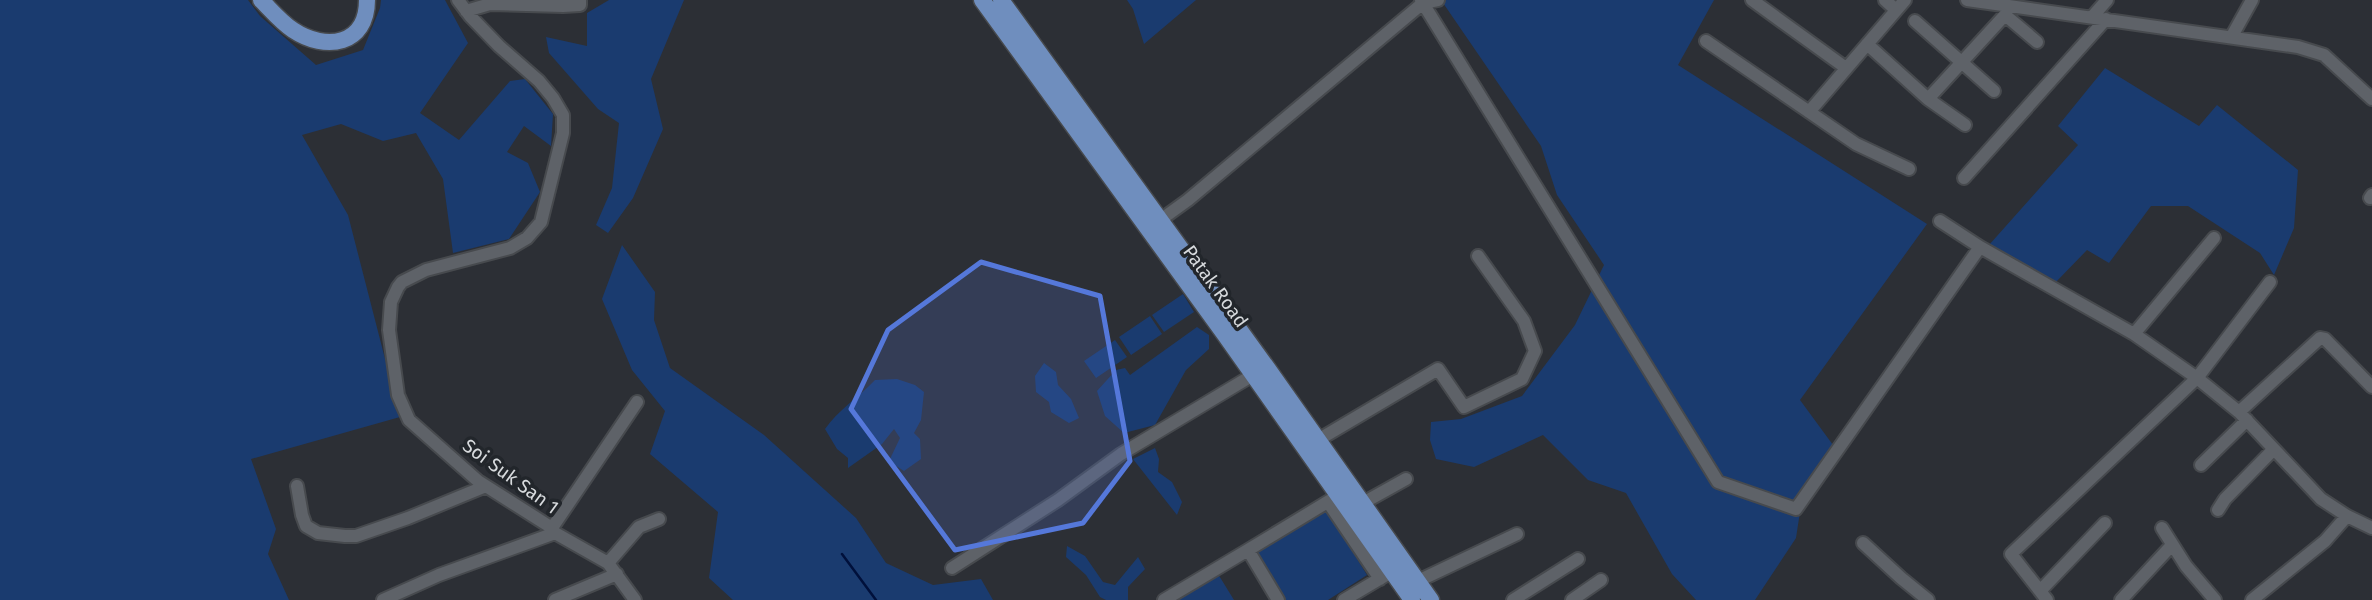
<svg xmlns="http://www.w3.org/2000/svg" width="2372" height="600" font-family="'Fira Sans',sans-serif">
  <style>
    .green { fill: #1a3b6f }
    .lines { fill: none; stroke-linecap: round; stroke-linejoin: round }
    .stream { stroke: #00103b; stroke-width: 2.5 }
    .minor-casing { stroke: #474a4e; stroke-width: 16 }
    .major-casing { stroke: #474a4e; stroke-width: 19 }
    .minor { stroke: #5e6268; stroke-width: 12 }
    .major { stroke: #6f8ebe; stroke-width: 16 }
    .marked { fill: #5578da; fill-opacity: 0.2; stroke: #5578da; stroke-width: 5; stroke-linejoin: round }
    .labels { text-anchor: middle; stroke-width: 7; stroke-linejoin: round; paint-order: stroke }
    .street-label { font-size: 19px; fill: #d7dadd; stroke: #22262b }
  </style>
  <rect width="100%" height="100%" fill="#2c2f35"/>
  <!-- green -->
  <path class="green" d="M0,0H248L260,16L316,65L363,50L380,8L381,0H445L468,43L420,113L459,140L510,81L525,79L553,114L551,146L524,126L507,152L528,163L540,192L509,239L453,253L443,179L416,133L383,141L341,124L302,135L348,215L400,417L251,459L276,529L268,554L289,600H0Z
    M609,0H684L651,79L663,129L633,198L608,233L596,225L612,188L619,123L598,109L549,53L546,37L587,46V13Z
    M1127,0H1196L1144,44L1133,9Z
    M1441,0H1714L1678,65L1927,224L1800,400L1833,445L1804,486L1796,538L1755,600H1696L1672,574L1626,493L1588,480L1543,435L1474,467L1436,459L1430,440L1431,422L1461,419L1522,396L1575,325L1604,265L1557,195L1541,146Z
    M2105,68L2199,126L2217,105L2298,170L2294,228L2274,275L2260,253L2188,206H2151L2109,263L2087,250L2055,283L1989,245L2078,145L2058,126Z
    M622,245L655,292L654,320L670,368L764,435L856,518L886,563L933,585L981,579L993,600H733L709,578L718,512L650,454L665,411L632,370L602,299Z
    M1183,294L1194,312L1164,332L1152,315Z
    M1150,316L1162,334L1131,355L1119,337Z
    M1197,327L1209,335V349L1186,370L1155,425L1124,433L1105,416L1097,391L1116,370L1125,368L1130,375Z
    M1115,340L1127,357L1096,378L1084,361Z
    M1044,363L1056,372L1058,385L1071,399L1079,418L1069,423L1051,412L1049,402L1036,392L1035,376Z
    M897,379L915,385L924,392L921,420L914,433L920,439L921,459L904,471L889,461L900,438L894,429L882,444L848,468V458L837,449L825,429C838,410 859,397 875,380Z
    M1155,448L1159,459L1158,472L1172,482L1182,502L1177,515L1133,459Z
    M1326,509L1367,575L1328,600H1285L1255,554Z
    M1067,546L1085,556L1103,582L1115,585L1138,557L1145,569L1128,587V600H1106L1100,597L1086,575L1066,557Z
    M1218,574L1234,600H1176Z"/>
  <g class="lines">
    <!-- stream -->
    <path class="stream" d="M842,554L876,600"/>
    <!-- minor casing -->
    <g class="minor-casing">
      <path id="minor" d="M458,0L470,16L499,46L539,81L553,98L563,115V133L541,222L527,238L510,248L426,270L402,282L398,287L391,302L389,330L398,395L409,420L478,481L552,528L555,533L608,563L635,600
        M1421,0L1718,482L1796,509L1980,247L2134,334L2197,378L2239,412L2321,499L2347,516L2372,528
        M1752,0L1846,68
        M1885,0L1896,10
        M1967,0L2298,47L2324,55L2372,99
        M563,6L580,5V0
        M466,11L490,4L563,6L562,0
        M2092,17L2107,0
        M1915,21L1994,91
        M2232,36L2252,0
        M1706,41L1856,144L1909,169
        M1867,44L1928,99L1965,125
        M1928,99L2005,15L2037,42
        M1809,112L1905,0
        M1964,178L2106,19
        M2370,198L2372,195
        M1159,221L1188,200L1423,3L1438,0
        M1940,221L1980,247
        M2134,334L2214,238
        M2239,412L2320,338L2325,339L2372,387
        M1318,440L1438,369L1464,407L1522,379L1535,351L1524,321L1478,256
        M2201,465L2247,420
        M297,486L302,515L306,526L318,533L345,536H356L408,518L486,486
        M1328,502L1380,579
        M1363,503L1406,479
        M2218,510L2225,499L2273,450
        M552,528L637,402
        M2162,528L2186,566L2215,600
        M1863,543L1901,578L1928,600
        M1248,550L1339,495
        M608,563L639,527L659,519
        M952,568L1058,500L1121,454L1253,375
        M1418,581L1517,534
        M2040,591L2105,523
        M383,600L439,575L555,533
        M555,600L617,574
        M1164,600L1248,550L1278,600
        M1344,600L1386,575
        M1513,600L1578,559
        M1572,600L1601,580
        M2047,600L2011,554L2197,378L2270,282
        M2121,600L2172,545
        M2252,600L2325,541L2347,516"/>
    </g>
    <!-- major casing -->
    <g class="major-casing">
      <path id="major" d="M261,0C271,10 281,22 293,30C326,52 367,45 367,0
        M982,0L1225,335L1412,600
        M1001,0L1268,369L1431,600"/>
    </g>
    <!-- minor -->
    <use href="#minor" class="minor"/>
    <!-- major -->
    <use href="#major" class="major"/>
  </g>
  <!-- marked area -->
  <path class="marked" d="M981,262L1100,296L1130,461L1083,523L955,550L851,409L888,330Z"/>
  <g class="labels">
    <!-- street labels -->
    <g class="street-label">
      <text transform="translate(1216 286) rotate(54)" y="7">Patak Road</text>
      <text transform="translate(511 476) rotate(36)" y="7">Soi Suk San 1</text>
    </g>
  </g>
</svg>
